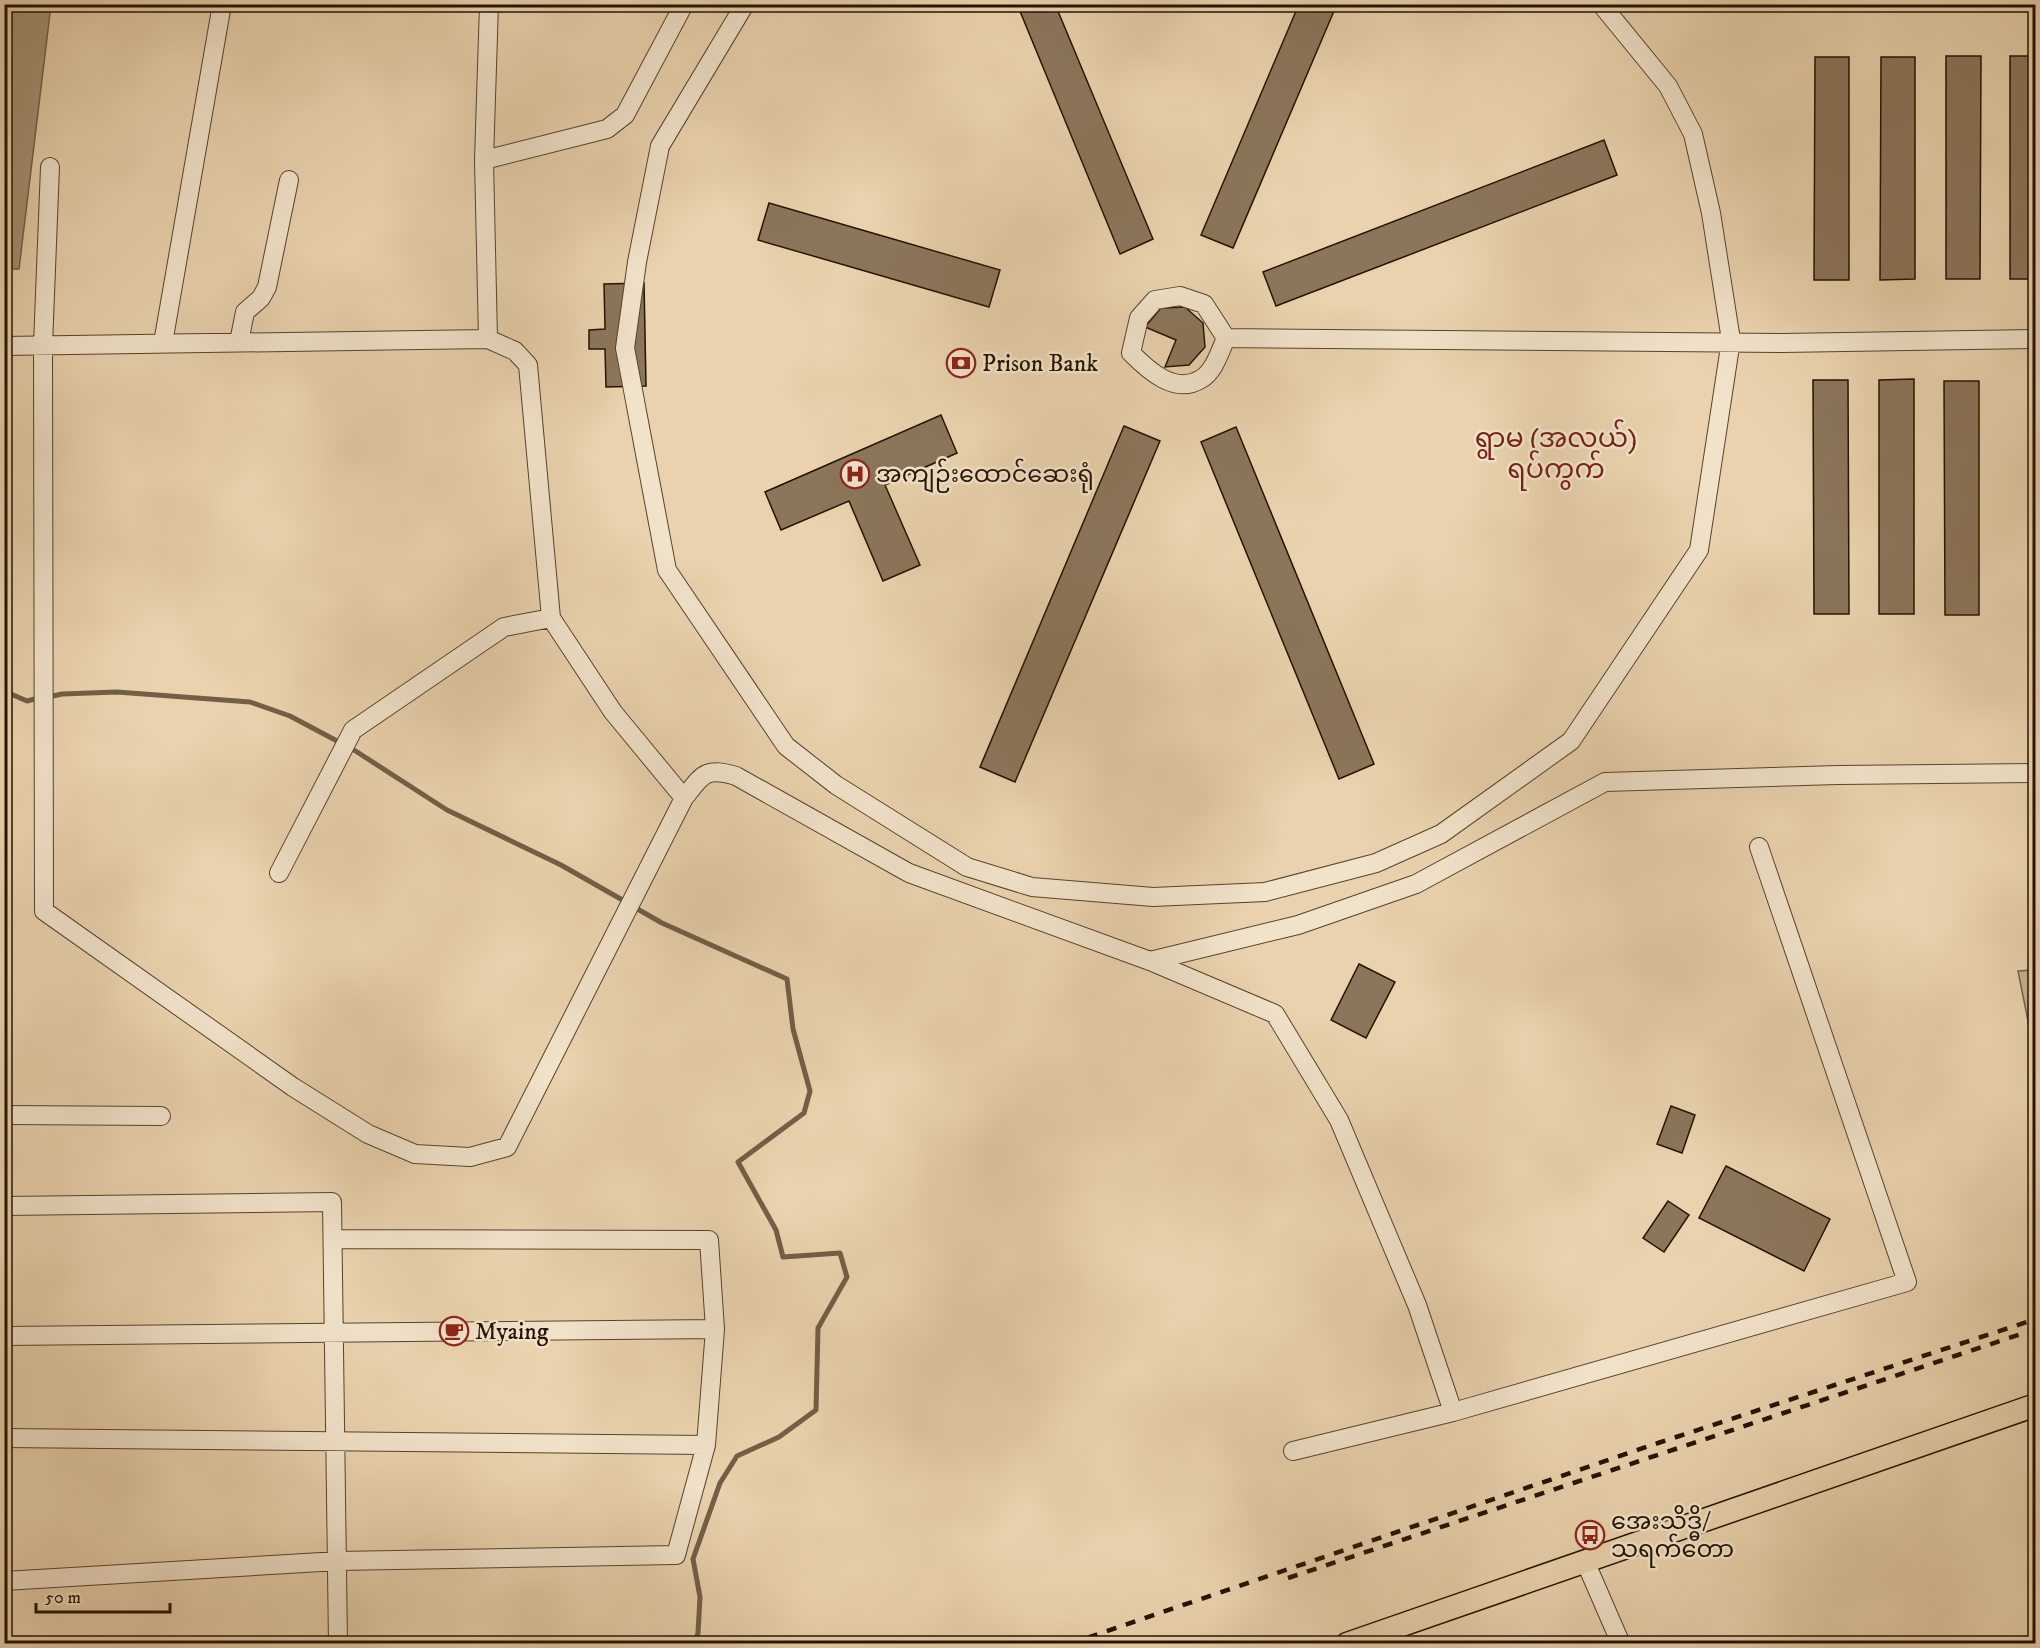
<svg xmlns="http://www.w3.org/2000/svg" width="2040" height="1648" font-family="'IM FELL DW Pica','Noto Sans Myanmar',serif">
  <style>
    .green { fill: #c8b290; stroke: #766249; stroke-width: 1.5 }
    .water { fill: #a69173; stroke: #725f46; stroke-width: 1.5 }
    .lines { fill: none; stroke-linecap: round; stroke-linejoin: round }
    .stream { stroke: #725f46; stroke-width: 5 }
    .building { fill: #8b765b; stroke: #251302; stroke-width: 1.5 }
    .minor-casing { stroke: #56432d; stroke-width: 20 }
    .major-casing { stroke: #251302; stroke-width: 25 }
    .minor { stroke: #f1e2ca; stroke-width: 18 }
    .major { stroke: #e9d2ad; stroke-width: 22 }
    .rail { stroke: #251302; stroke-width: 4.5; stroke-dasharray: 10 10; stroke-linecap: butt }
    .labels { text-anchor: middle; stroke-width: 5; stroke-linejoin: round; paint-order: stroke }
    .poi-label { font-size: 24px; fill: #251302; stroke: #f1e2ca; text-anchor: start }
    .quarter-label { font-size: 27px; fill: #7a1f14; stroke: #f1e2ca }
  </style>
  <rect width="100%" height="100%" fill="#e9d2ad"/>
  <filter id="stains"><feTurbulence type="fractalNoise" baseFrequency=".00333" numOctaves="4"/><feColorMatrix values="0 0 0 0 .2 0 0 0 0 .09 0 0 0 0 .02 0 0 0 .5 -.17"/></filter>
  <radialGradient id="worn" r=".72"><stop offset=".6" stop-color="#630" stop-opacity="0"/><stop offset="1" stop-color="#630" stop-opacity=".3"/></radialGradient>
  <!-- green -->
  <path class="green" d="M2035,970H2036L2035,1056L2018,971Z"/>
  <!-- water -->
  <path class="water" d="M4,5H51L19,269H5Z"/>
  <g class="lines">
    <!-- stream -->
    <path class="stream" d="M4,691L27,701L39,698
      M48,697L62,694L117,692L250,702L290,716L354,750L447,810L561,865L626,902
      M634,907L662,923L787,979L793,1029L810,1091L804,1113L738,1162L776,1230L783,1257L840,1253L847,1277L818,1328L816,1410L779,1437L737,1456L720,1483L693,1559L700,1597L698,1633L694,1644"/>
  </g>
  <!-- building -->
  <path class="building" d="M1017,4H1055L1153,239L1120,254Z
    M1299,4H1337L1233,248L1201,235Z
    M1946,56H1981L1980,279H1946Z
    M2010,56H2036V279H2010Z
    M1815,57H1849V280H1814Z
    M1881,57H1915V279L1880,280Z
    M1604,140L1617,175L1276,306L1263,272Z
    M769,203L1000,270L989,307L758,240Z
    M644,283L646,386L606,387L605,349H589V330L605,329L604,284Z
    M1185,307L1203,323L1205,347L1189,365L1165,367L1176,340L1145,327L1161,308Z
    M1914,379V614H1879V380Z
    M1813,380H1848L1849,614H1814Z
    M1944,381H1979V615H1945Z
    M941,415L957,453L885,485L920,565L883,581L849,501L781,530L765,492Z
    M1124,426L1160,441L1015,782L980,767Z
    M1236,427L1374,764L1339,779L1201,442Z
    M1359,964L1395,982L1366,1038L1331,1020Z
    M1671,1106L1695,1115L1682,1153L1657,1144Z
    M1726,1166L1830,1219L1804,1271L1699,1218Z
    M1668,1201L1689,1215L1664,1252L1643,1238Z"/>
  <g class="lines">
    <!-- minor casing -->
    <g class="minor-casing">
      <path id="minor" d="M745,4L660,146L637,262L625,348L667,570L786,746L836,785L967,867L1032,887L1153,897L1265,892L1376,863L1441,834L1571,741L1699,550L1731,340L1711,213L1693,134L1668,86L1601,4
        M484,160L607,129L625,115L684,4
        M50,167L43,345L44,911L293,1087L368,1134L415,1154L470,1157L507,1147L684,798C703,774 705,767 736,776L909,873L1150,961L1275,1014L1339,1120L1417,1305L1453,1412L1293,1451
        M1180,296L1204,304L1226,338C1220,351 1214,372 1201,379C1175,395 1149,371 1131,353L1139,318L1155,300Z
        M1226,338L1782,343L2036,339
        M488,339L484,160L489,4
        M239,342L245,312L261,298L267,287L289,180
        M163,343L222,4
        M4,346L488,339L515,351L528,365L551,618L613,712L684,798
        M279,873L353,730L504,627L551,618
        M1150,961L1298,925L1416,884L1605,782L1838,775L2036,773
        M4,1115L161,1116
        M4,1206L332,1202L338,1644
        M4,1336L715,1329
        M1453,1412L1907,1282L1759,847
        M4,1438L706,1445
        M1585,1561L1621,1644
        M4,1581L338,1561L676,1555L706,1445L715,1329L709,1240L333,1239"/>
    </g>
    <!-- major casing -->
    <g class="major-casing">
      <path id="major" d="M1347,1644L2036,1405"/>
    </g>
    <!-- minor -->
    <use href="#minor" class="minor"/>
    <!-- major -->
    <use href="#major" class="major"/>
    <!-- rail -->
    <path class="rail" d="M1288,1578L2036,1329
      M1069,1644L1658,1443L2036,1319"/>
  </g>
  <!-- icons -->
  <defs>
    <g id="bank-ring" transform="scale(1.5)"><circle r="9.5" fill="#f1e2ca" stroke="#8f2418" stroke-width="1.5"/><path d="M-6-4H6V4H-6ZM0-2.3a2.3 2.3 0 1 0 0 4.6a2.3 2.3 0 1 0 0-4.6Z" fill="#8f2418"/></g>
    <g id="hospital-ring" transform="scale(1.5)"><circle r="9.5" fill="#f1e2ca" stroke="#8f2418" stroke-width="1.5"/><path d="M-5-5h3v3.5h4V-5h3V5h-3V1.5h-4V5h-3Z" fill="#8f2418"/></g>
    <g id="cafe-ring" transform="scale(1.5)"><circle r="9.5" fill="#f1e2ca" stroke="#8f2418" stroke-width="1.5"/><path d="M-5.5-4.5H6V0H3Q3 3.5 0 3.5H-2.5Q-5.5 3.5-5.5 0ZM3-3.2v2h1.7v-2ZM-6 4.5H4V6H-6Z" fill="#8f2418"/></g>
    <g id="bus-ring" transform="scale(1.5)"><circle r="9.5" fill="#f1e2ca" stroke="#8f2418" stroke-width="1.5"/><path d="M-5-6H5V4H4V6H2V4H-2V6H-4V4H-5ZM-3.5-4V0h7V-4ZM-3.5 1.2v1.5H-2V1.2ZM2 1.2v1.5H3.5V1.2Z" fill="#8f2418"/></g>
  </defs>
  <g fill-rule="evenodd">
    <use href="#bank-ring" x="961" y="363"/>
    <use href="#hospital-ring" x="855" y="474"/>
    <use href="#cafe-ring" x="454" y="1331"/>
    <use href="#bus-ring" x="1590" y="1535"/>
  </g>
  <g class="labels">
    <!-- poi labels -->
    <g class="poi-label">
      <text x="982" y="371">Prison Bank</text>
      <text x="876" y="482">အကျဉ်းထောင်ဆေးရုံ</text>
      <text x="475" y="1339">Myaing</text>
      <text x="1611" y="1529">အေးသိဒ္ဓိ/<tspan x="1611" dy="28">သရက်တော</tspan></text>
    </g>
    <!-- quarter labels -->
    <g class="quarter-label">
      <text x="1556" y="447">ရွာမ (အလယ်)<tspan x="1556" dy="31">ရပ်ကွက်</tspan></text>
    </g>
  </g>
  <!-- margin -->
  <rect width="2040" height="1648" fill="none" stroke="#e9d2ad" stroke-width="24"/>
  <rect x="6" y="6" width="2028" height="1636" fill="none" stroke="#251302" stroke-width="3"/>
  <rect x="12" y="12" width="2016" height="1624" fill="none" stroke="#251302" stroke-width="1.5"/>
  <!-- scale -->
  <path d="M36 1603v9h134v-9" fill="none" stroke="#251302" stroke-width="3"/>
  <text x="45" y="1603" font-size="18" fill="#251302" stroke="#f1e2ca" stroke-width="4.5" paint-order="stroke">50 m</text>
  <rect width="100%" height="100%" filter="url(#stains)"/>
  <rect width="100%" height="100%" fill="url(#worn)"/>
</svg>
